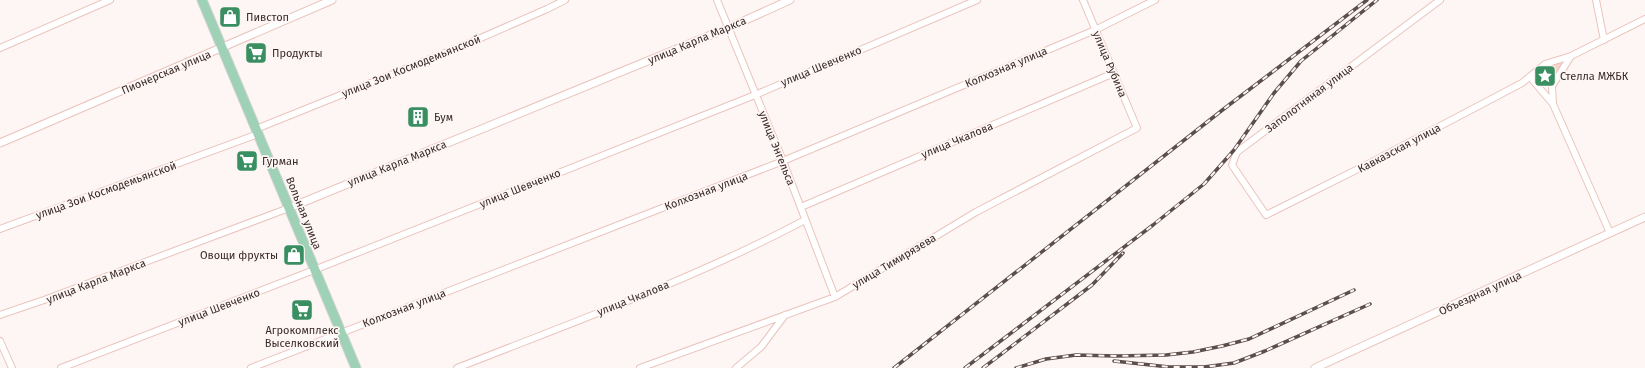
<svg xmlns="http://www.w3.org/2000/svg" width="1645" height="368" font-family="'Fira Sans',sans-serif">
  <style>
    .grass { fill: url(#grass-tufts) }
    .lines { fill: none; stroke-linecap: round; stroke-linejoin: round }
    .minor-casing { stroke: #eac4bc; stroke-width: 8 }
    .tertiary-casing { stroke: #eac4bc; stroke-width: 9 }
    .primary-casing { stroke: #d7d4d4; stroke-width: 11 }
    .minor { stroke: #fff; stroke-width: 6 }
    .tertiary { stroke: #fff; stroke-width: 7 }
    .primary { stroke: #9ed1b5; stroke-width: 9 }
    .rail-casing { stroke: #5b4e4b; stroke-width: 3.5 }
    .rail { stroke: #fef6f4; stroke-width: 2; stroke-dasharray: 6; stroke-linecap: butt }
    .labels { text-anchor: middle; stroke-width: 3.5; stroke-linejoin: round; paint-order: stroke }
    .poi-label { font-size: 11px; fill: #392a27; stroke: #fef6f4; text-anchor: start }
    .street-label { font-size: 11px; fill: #392a27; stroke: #fef6f4 }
  </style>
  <defs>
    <pattern id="grass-tufts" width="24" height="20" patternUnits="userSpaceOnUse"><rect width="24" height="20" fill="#f7d4cd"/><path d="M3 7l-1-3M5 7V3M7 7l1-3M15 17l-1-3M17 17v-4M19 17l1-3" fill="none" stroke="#d4b6b0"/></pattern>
  </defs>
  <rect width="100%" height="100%" fill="#fef6f4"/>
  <!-- grass -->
  <path class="grass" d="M1564,59L1566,60L1548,82L1544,83L1539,80V74L1543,69Z"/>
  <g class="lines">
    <!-- minor casing -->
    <g class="minor-casing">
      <path id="minor" d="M717,0L783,161L835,297
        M1440,0L1237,152L1232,165L1266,215L1368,164L1522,83L1545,64L1571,56
        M1596,0L1604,40
        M0,48L110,0
        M1530,77L1553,104
        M256,129L460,47L547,9L565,0
        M801,207L1114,73
        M0,229L258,134
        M1610,233L1553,104L1552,86L1571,56L1645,19
        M0,315L44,300L289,208
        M0,341L12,368
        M61,368L314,270L755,95L977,0
        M251,368L783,161L1095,30L1155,0
        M457,368C574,322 694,279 805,220
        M640,368L835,297L976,212L1137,128L1083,0
        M736,368L761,347L785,315"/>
    </g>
    <!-- tertiary casing -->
    <g class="tertiary-casing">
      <path id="tertiary" d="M0,143L332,0
        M289,208L728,28L790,0
        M1315,368L1645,217"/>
    </g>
    <!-- primary casing -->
    <g class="primary-casing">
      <path id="primary" d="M202,0L356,368"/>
    </g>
    <!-- minor -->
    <use href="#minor" class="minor"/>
    <!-- tertiary -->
    <use href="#tertiary" class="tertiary"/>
    <!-- primary -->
    <use href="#primary" class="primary"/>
    <!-- rail casing -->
    <g class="rail-casing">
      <path id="rail" d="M1114,361L1169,367H1204L1234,363L1265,351L1370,304
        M894,368L1225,108L1367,0
        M965,368L1153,225L1204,184L1234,150L1274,93L1301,61L1377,0
        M983,368L1092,285L1123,253
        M1016,368L1046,359L1076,355L1116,356L1166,355L1193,352L1222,346L1249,339L1354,290"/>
    </g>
    <!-- rail -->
    <use href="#rail" class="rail"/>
  </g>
  <!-- icons -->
  <defs>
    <g id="shop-square" transform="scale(1.15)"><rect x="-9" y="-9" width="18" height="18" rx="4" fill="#3a8f62" stroke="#fef6f4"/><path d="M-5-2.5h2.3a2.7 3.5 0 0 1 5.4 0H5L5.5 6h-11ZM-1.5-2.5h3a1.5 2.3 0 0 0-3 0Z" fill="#fff"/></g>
    <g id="supermarket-square" transform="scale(1.15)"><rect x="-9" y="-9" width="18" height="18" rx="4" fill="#3a8f62" stroke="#fef6f4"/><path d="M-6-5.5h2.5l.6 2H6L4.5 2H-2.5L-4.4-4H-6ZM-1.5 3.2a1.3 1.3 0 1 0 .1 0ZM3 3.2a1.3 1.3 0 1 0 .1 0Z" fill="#fff"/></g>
    <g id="sight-square" transform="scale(1.15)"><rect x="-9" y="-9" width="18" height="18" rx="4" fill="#3a8f62" stroke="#fef6f4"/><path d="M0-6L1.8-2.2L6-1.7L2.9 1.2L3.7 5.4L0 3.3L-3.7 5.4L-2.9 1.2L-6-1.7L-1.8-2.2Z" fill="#fff"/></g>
    <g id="building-square" transform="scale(1.15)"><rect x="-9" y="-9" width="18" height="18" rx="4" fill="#3a8f62" stroke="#fef6f4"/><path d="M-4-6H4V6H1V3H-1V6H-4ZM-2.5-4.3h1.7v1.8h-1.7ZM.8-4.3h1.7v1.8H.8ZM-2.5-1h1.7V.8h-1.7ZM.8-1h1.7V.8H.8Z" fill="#fff"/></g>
  </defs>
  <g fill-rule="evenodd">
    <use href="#shop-square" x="230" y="17"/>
    <use href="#supermarket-square" x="256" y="53"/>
    <use href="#sight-square" x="1545" y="76"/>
    <use href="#building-square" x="418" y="117"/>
    <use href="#supermarket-square" x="247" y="161"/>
    <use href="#shop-square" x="294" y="255"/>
    <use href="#supermarket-square" x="302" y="310"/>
  </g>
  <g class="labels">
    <!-- poi labels -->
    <g class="poi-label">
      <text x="246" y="21">Пивстоп</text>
      <text x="272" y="57">Продукты</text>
      <text x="1560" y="80">Стелла МЖБК</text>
      <text x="434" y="121">Бум</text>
      <text x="262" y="165">Гурман</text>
      <text x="278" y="259" text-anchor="end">Овощи фрукты</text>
      <text x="302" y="334" text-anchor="middle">Агрокомплекс<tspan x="302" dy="13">Выселковский</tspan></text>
    </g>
    <!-- street labels -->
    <g class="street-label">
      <text transform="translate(697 40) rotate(-23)" y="4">улица Карла Маркса</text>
      <text transform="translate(1110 64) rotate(67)" y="4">улица Рубина</text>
      <text transform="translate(411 66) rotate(-22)" y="4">улица Зои Космодемьянской</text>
      <text transform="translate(821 66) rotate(-23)" y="4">улица Шевченко</text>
      <text transform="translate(1006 67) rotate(-23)" y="4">Колхозная улица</text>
      <text transform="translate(166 72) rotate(-23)" y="4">Пионерская улица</text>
      <text transform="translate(1309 98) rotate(-37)" y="4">Заполотняная улица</text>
      <text transform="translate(957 140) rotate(-23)" y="4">улица Чкалова</text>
      <text transform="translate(777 148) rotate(68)" y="4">улица Энгельса</text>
      <text transform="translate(1399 148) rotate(-28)" y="4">Кавказская улица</text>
      <text transform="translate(397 163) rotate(-22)" y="4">улица Карла Маркса</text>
      <text transform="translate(520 188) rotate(-22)" y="4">улица Шевченко</text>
      <text transform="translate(106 190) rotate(-20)" y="4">улица Зои Космодемьянской</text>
      <text transform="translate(706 191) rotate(-21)" y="4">Колхозная улица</text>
      <text transform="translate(304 213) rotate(68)" y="4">Вольная улица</text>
      <text transform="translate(894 261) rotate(-31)" y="4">улица Тимирязева</text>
      <text transform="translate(96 281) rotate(-21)" y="4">улица Карла Маркса</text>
      <text transform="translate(1480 293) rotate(-25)" y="4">Объездная улица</text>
      <text transform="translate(633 298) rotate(-22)" y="4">улица Чкалова</text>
      <text transform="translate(219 307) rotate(-21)" y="4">улица Шевченко</text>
      <text transform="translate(404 308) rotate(-21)" y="4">Колхозная улица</text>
    </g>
  </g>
</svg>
